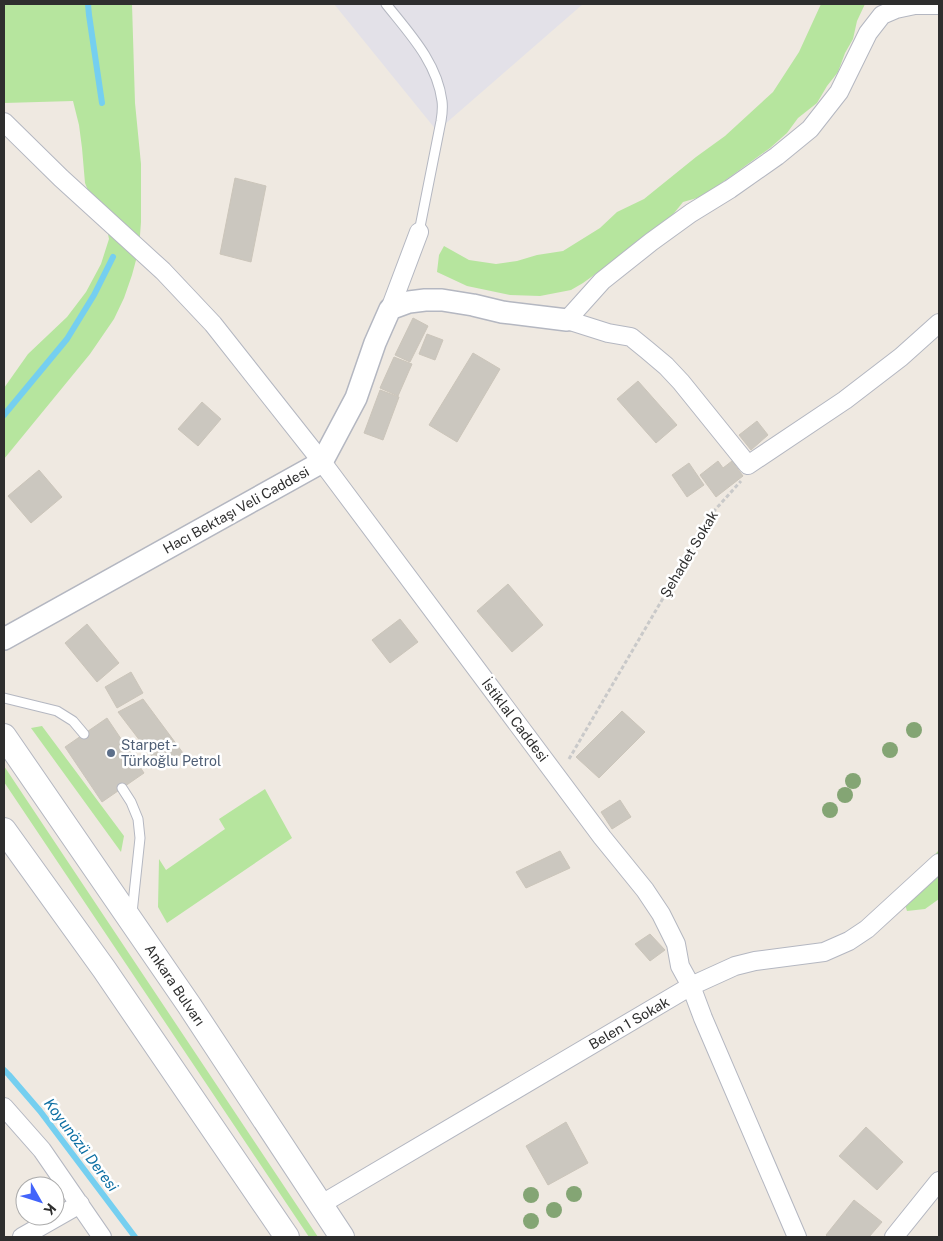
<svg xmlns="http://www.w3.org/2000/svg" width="943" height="1241" font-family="'Public Sans',sans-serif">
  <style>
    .industrial { fill: #e3e1e8 }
    .green { fill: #b6e59e }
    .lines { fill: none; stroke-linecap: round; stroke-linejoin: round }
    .stream { stroke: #75cff0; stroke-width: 6 }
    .building { fill: #cbc7bf; stroke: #cbc5ba }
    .service-casing { stroke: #b4b7c1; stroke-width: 11 }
    .minor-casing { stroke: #b4b7c1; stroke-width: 20 }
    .tertiary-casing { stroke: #b4b7c1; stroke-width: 24 }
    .secondary-casing { stroke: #b4b7c1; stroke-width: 26 }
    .path { stroke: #c9c9c9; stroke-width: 3; stroke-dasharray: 4 2.5; stroke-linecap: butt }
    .service { stroke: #fff; stroke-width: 9 }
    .minor { stroke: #fff; stroke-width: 18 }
    .tertiary { stroke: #fff; stroke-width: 21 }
    .secondary { stroke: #fff; stroke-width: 24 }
    .tree { fill: #84a574 }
    .service-dot { fill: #5c6f8a; stroke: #fff; stroke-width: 2 }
    .labels { text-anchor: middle; stroke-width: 5; stroke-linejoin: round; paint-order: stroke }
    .street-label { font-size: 14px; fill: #2e2e2e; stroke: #fff }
    .service-label { font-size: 14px; fill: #4e5e75; stroke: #fff; text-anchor: start }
    .water-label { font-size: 15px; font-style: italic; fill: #0d6fa3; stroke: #fff }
  </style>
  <rect width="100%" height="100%" fill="#efe9e1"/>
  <!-- industrial -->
  <path class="industrial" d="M334,4H583L437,131Z"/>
  <!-- green -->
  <path class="green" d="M4,4H132L135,103L141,164V222L139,249L132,275L124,298L114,319L90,354L4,459V388L28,354L67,317L86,292L101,264L109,239L106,224L95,208L85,183L82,148L79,125L73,101L4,103Z
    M821,4H865L857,21L853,39L845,53L838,72L827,86L817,103L798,118L787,133L770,148L712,190L697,198L683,202L671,217L646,234L626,252L583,283L571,290L540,296L510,295L467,286L437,272L439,255L444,246L469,260L496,264L517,261L537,255L563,251L600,228L617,212L644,199L696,157L725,136L773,92L799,52Z
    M42,726L124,836L121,852L31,728Z
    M4,766L318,1237H309L4,782Z
    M265,789L292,838L167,923L158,907L159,859L166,870L225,829L219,819Z
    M939,850V899L925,909L907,911L901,891Z"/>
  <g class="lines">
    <!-- stream -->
    <path class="stream" d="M88,4L89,15L102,103
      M4,415L67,339L94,295L113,257
      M4,1070L9,1075L40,1111L135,1237"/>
  </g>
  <!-- building -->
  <path class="building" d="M235,178L266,186L251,262L220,254Z
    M413,318L428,326L410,362L395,355Z
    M427,334L443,340L435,360L419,354Z
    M473,353L500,369L457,442L429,425Z
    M394,357L412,364L398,396L380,388Z
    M638,381L677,425L656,443L617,399Z
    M380,390L399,397L383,440L364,433Z
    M202,402L221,419L198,446L178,429Z
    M757,421L768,435L751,450L739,435Z
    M718,461L723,468L732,461L743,476L716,497L700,475Z
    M689,463L704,485L687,497L672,475Z
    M39,470L62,497L31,523L8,496Z
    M508,584L543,625L512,652L477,611Z
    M400,619L418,642L390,663L372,640Z
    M87,624L119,663L97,682L65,643Z
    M131,672L143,693L117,708L105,687Z
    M143,699L183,753L160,767L118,712Z
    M622,711L645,732L599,778L576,757Z
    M107,718L144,773L102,802L65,747Z
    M620,800L631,817L612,829L601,812Z
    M560,851L570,868L526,888L516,872Z
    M650,934L665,950L650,961L635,944Z
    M566,1122L588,1163L548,1185L526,1146Z
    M866,1127L903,1162L877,1190L839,1156Z
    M854,1200L882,1222L869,1237H828L826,1235Z"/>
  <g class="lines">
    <!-- service casing -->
    <g class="service-casing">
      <path id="service" d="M386,4C409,33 437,62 442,101C443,108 442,115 441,121L419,232
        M4,698L57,711L73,721L84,734
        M122,788L131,802L138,819L140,838L132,913"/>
    </g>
    <!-- minor casing -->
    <g class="minor-casing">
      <path id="minor" d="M939,5H915L896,9L882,15L868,33L839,92L810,129L777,156L730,189L691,213L651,242L602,281L567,320L608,333L631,337L647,350L666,366L681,382L748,465L845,400L901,357L939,323
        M4,122L61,178L163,271L213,324L322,462L602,837L645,890L661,914L676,944L680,966L691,986L703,1018L797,1237
        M390,309L419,232
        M4,1107L42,1150L102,1237
        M320,1205L691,986L735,966L755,961L824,952L849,941L867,929L939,863
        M22,1237L80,1204
        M894,1237L939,1181"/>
    </g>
    <!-- tertiary casing -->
    <g class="tertiary-casing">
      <path id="tertiary" d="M4,639L322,462L356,398L375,343L390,309L409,302L425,300H442L473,305L502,312L567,320"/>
    </g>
    <!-- secondary casing -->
    <g class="secondary-casing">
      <path id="secondary" d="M4,736L189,1005L342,1237
        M4,830L104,969L287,1237"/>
    </g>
    <!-- path -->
    <path class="path" d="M569,759L714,511L741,481"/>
    <!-- service -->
    <use href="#service" class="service"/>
    <!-- minor -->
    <use href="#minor" class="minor"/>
    <!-- tertiary -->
    <use href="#tertiary" class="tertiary"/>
    <!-- secondary -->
    <use href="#secondary" class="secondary"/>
  </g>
  <!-- trees -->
  <g class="tree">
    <circle cx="914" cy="730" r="8"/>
    <circle cx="890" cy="750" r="8"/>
    <circle cx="853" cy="781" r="8"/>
    <circle cx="845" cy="795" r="8"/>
    <circle cx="830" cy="810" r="8"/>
    <circle cx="574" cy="1194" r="8"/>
    <circle cx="531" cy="1195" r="8"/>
    <circle cx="554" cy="1210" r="8"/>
    <circle cx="531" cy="1221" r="8"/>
  </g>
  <!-- markers -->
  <circle class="service-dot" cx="111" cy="753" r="5"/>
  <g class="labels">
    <!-- street labels -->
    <g class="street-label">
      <text transform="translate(236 510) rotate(-29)" y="5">Hacı Bektaşı Veli Caddesi</text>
      <text transform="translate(689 554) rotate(-59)" y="5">Şehadet Sokak</text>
      <text transform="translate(515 720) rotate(53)" y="5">İstiklal Caddesi</text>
      <text transform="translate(175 985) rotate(56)" y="5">Ankara Bulvarı</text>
      <text transform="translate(629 1023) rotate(-30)" y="5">Belen 1 Sokak</text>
    </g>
    <!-- service labels -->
    <g class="service-label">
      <text x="121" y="750">Starpet -<tspan x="121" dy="16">Türkoğlu Petrol</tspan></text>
    </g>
    <!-- water labels -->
    <g class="water-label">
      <text transform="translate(81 1145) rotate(53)" y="5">Koyunözü Deresi</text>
    </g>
  </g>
  <!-- border -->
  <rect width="943" height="1241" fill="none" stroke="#2e2e2e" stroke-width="10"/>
  <!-- north arrow -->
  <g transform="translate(40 1201) rotate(129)"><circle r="24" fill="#ffffff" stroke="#ababab"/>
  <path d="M0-4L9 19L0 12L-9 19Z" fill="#4264fb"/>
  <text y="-8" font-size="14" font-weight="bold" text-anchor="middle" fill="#2e2e2e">K</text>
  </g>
</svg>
